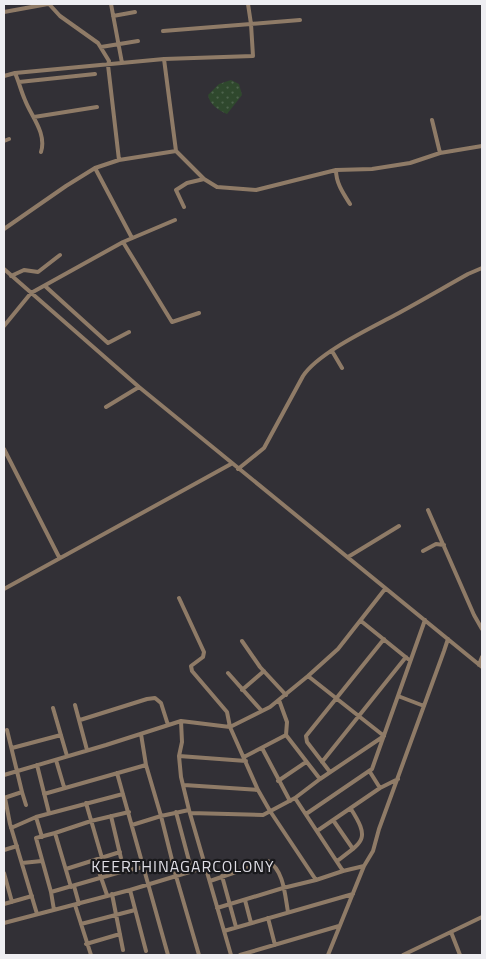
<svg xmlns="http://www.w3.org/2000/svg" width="486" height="959" font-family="'Titillium Web',sans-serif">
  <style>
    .grass { fill: url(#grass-dots) }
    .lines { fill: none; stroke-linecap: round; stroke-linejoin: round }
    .street { stroke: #8f7b67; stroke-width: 4 }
    .labels { text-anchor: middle; stroke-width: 4.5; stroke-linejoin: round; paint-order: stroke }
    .neighbourhood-label { font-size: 16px; letter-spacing: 1px; fill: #dfdee6; stroke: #19191c }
  </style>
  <defs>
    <pattern id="grass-dots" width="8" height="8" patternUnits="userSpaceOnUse" patternTransform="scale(1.25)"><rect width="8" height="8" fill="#2f482d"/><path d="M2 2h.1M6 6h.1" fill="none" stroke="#4d634c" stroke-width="1.8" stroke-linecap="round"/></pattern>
  </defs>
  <rect width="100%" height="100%" fill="#323036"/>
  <!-- grass -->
  <path class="grass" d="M231,80L239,84L242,95L227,114C218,110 210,105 208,95L219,84Z"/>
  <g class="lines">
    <!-- street -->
    <path class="street" d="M49,4L60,16L98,43L109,61L108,65L119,160
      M111,4L122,63
      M4,12L48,4
      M113,16L135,12
      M163,31L251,24L248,4
      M101,47L138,41
      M164,59L253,56L251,24L300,20
      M15,73C19,82 21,91 25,100C31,116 47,133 41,152
      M4,76L15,73L164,59L176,151L204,179L217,187L256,190L336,170L372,169L410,163L440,153L482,146
      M19,82L95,74
      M34,117L97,107
      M432,120L440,153
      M4,141L9,139
      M95,168L132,238
      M336,170C336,183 343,193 350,204
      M184,207L176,190L187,183L204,179
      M4,229L66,186L95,168L119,160L176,151
      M123,242L172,322L199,313
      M4,269L139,387L482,667
      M11,276L24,270L38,272L60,255
      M45,286L108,343L129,332
      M4,326L31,293L123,242L175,220
      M332,351L342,368
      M106,407L139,387
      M4,449L59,557
      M238,469L264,448L303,376C318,353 369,329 395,315C419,302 443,288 468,274L482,268
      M428,510L474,615L482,629
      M423,551L436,544L444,545
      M348,557L399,526
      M4,589L231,464
      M179,598L204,652L203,657L191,666L192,671L227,712L230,727L258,790L270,811L316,880
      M361,621L408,659
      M242,641L260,667L286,695
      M479,665L482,657
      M228,673L261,710
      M242,690L264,671
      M398,696L424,706
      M279,700L287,722L286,735L320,779
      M75,705L87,750
      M53,708L67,756
      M80,720L147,699L155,698L161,703L168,725
      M181,721L182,742L179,756L181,777L189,810L231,955
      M141,734L146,765L161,816L176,876L199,955
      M12,748L61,735
      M262,748L290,801
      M179,756L246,761
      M244,757L286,735
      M56,760L64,787
      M322,762L406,657
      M37,765L49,813
      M330,772L307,742L306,736L384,639
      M370,772L380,788
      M117,773L168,955
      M4,775L106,745L181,721L230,727L270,707L308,676L338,649L385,589
      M278,781L306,762
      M184,785L258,790
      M22,792L26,805
      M44,794L146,765
      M4,798L22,792L7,730
      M5,798L10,824L37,914
      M295,798L343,871
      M86,803L102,858
      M176,812L192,872
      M190,813L263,815L295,798L320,779L384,736L308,676
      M306,814L372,769L425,620
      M111,816L124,871
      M333,820L353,849
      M132,825L161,816L189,810
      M11,828L36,817
      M317,831L380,788L398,779
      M55,833L91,821L129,812
      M42,837L36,817L123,794
      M4,850L17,846
      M95,860L107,895
      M337,861C364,841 370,839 351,809
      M22,863L42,861
      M66,869L120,852
      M4,873L12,902
      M222,876L236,927
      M210,881L268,861C284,870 285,896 288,912
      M74,886L79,904
      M130,890L146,951
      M51,892L124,871L144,867
      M112,894L123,950
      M245,900L251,923
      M4,904L32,896
      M75,905L91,955
      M217,908L283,888L316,880L343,871L364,866
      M54,910L51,892L36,838L55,833L71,887
      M268,918L275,945
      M4,923L130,890L206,867
      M81,924L135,910
      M224,931L353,894
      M451,932L460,955
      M86,944L120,934
      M240,955L339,926
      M328,955L364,866L373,851L379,829L444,651L448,639
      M403,955L482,917"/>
  </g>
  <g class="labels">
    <!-- neighbourhood labels -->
    <g class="neighbourhood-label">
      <text x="183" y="872">KEERTHINAGARCOLONY</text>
    </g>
  </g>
  <!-- border -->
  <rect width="486" height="959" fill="none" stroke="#eeeef2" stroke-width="10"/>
</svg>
